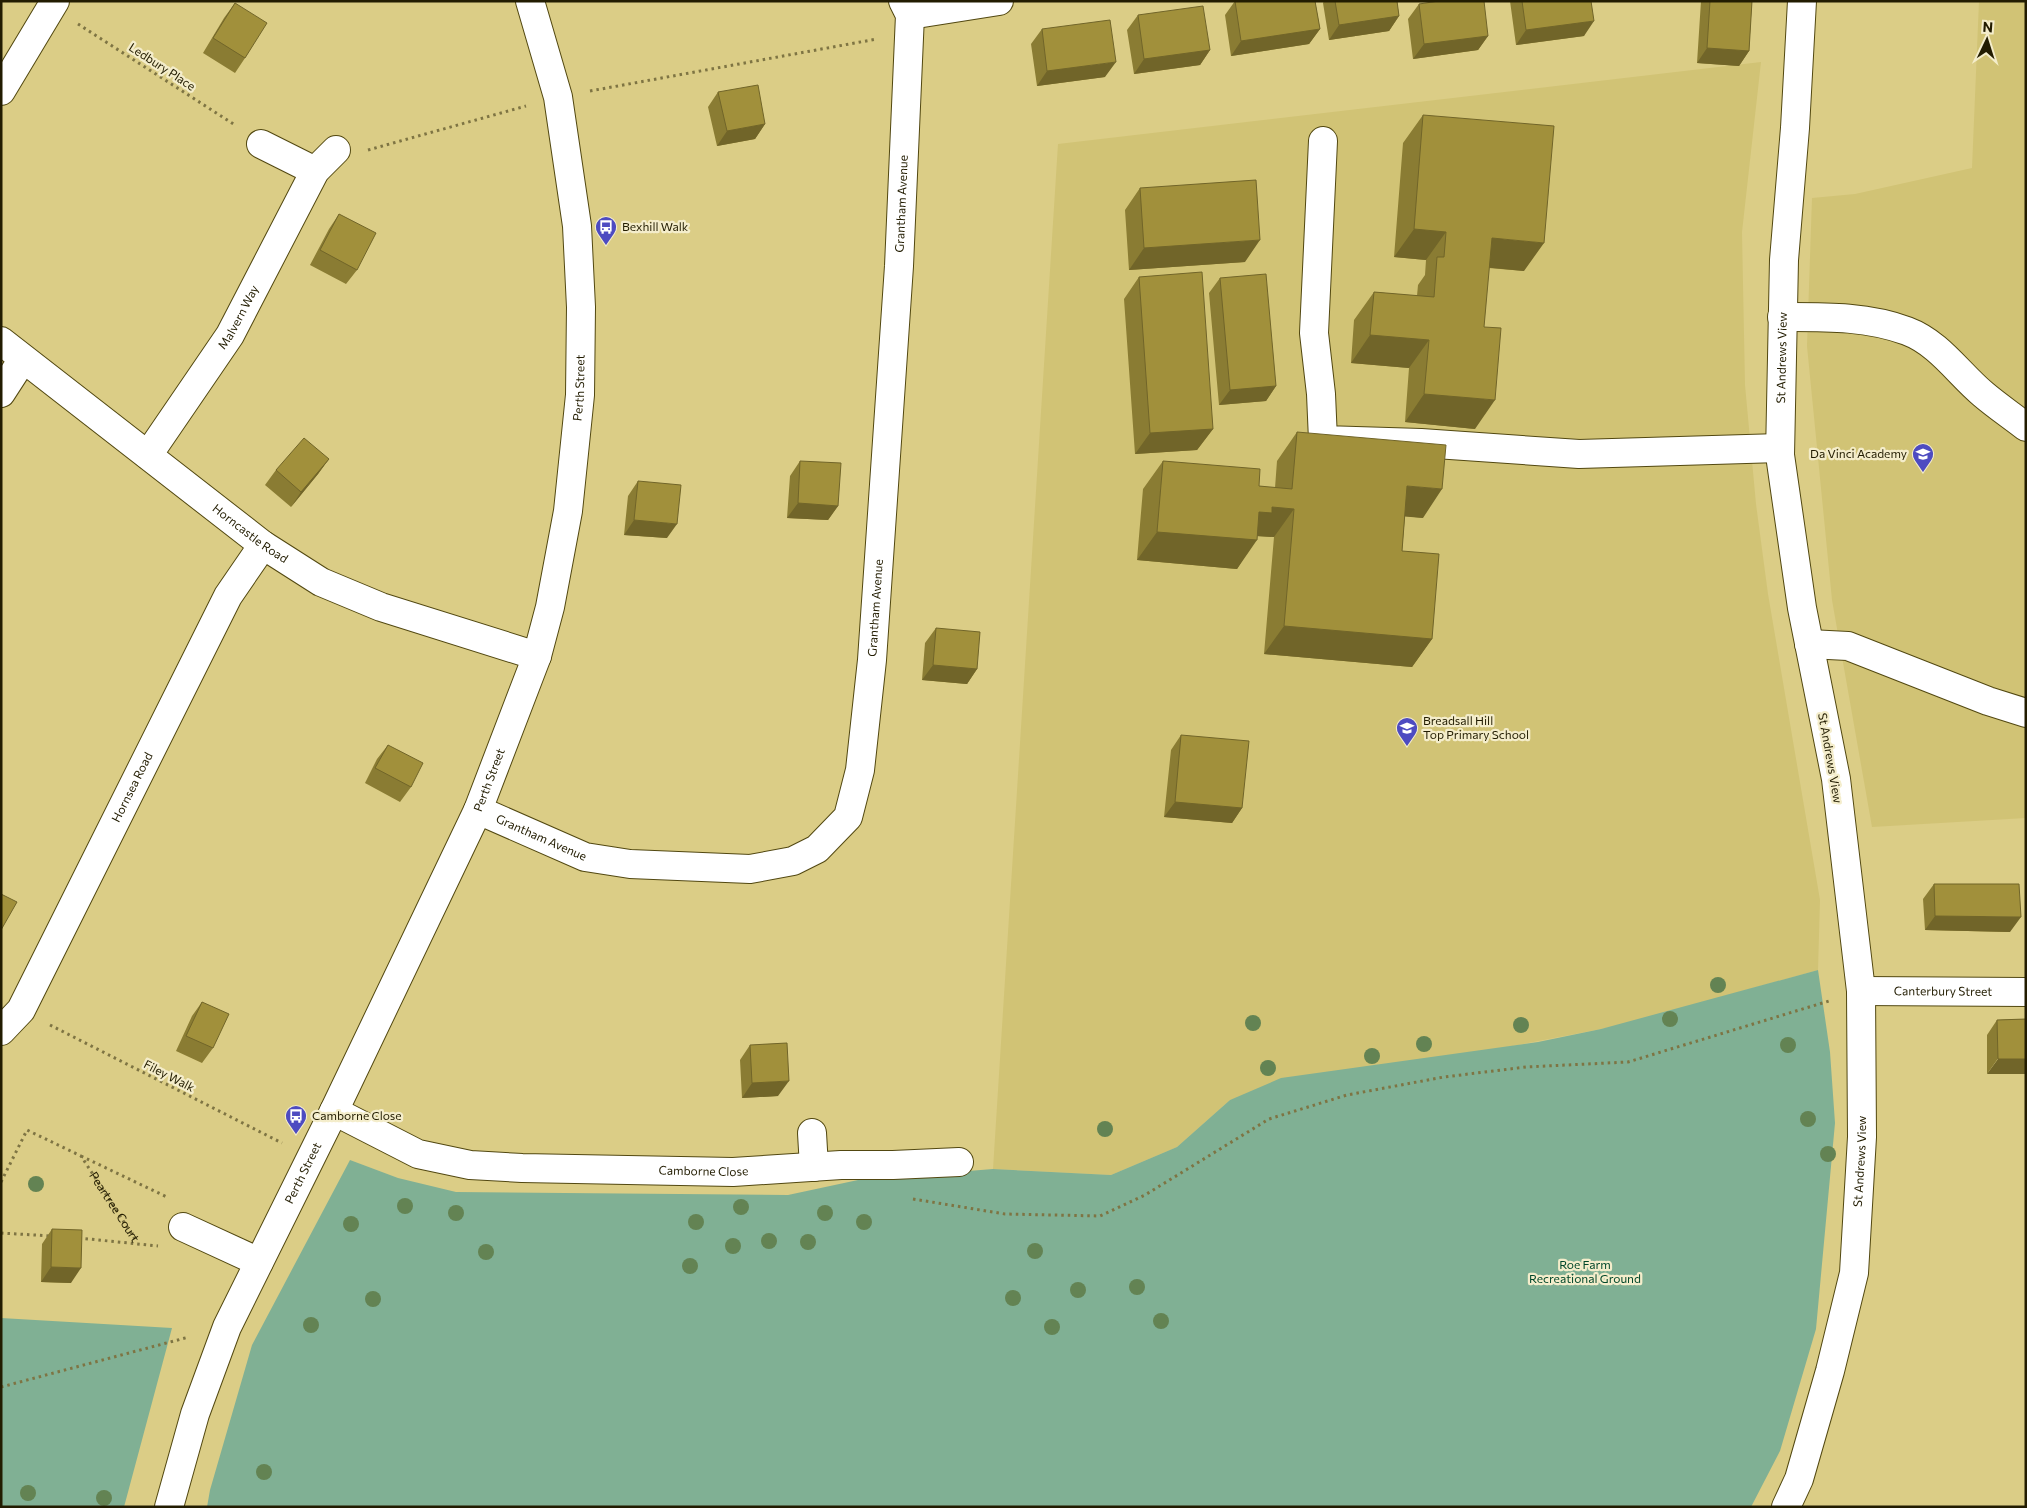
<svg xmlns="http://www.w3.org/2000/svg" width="2027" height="1508" font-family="Commissioner,sans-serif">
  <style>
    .built { fill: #d1c375 }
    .park { fill: #80b094 }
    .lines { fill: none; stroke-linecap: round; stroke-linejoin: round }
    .minor-casing { stroke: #524811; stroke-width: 30 }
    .path { stroke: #7e7443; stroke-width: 3; stroke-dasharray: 2.5 4; stroke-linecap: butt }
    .minor { stroke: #fff; stroke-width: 28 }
    .tree { fill: #638353 }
    .wall { fill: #8a7c33 }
    .shaded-wall { fill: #716529 }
    .building { fill: #a1903b; stroke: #716529 }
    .labels { text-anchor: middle; stroke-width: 4.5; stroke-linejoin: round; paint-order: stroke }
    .street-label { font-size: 12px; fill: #221c01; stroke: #f4edcb }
    .poi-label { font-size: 12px; fill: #221c01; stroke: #f4edcb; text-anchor: start }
    .park-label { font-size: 12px; fill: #00472a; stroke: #f4edcb }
  </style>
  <rect width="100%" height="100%" fill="#dbcd86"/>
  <!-- built -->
  <path class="built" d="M1979,1H2026V818L1872,827L1832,600L1807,346L1812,198L1855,194L1972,168Z
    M1761,62L1742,232L1745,385L1756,504L1768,594L1820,900L1818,970L1617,1026L1230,1100L1177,1147L1111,1175L993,1169L1058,144Z"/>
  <!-- park -->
  <path class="park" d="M1818,970L1830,1052L1835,1123L1816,1329L1780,1451L1751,1507H207L210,1490L252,1345L350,1160L398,1178L456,1192L788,1195L858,1180L993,1169L1111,1175L1177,1147L1230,1100L1281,1078L1538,1042L1601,1029Z
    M1,1318L172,1328L124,1507H1Z"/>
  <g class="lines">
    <!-- minor casing -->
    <g class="minor-casing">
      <g id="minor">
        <path d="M910,15L999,1"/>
        <path d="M1,91L55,1"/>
        <path d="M1323,141L1314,333L1321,394L1323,440L1421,443L1579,454L1780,448"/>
        <path d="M261,144L315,171"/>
        <path d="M1782,317C1824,317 1867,316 1907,331C1939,343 1958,373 1983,394C1997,406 2012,416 2026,427"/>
        <path id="s2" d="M1,341L263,545L321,582L381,607L537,656"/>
        <path d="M1,393L23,359"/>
        <path id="s3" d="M148,455L230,335L315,171L336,150"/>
        <path d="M1809,644L1848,646L1988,701L2026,713"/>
        <path id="s4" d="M478,810L585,857L630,864L750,869L793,861L817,849L848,817L860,770L872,660L899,266L910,15L903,1"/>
        <path id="s5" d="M1861,991L2026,992"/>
        <path id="s6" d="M1,1031L21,1010L228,596L263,545"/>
        <path id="s7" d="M334,1111L418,1154L470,1165L522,1168L733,1172L841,1165H893L959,1162"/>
        <path d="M812,1133L814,1167"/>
        <path d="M183,1227L259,1262"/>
        <path id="s8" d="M169,1507L195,1414L227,1327L334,1111L478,810L537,656L550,607L568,511L580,395L581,307L577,226L558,97L530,1"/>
        <path id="s9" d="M1786,1507L1799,1479L1830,1371L1854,1273L1862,1137L1861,991L1836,779L1802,608L1780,455L1784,260L1795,128L1802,1"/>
      </g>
    </g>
    <!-- path -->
    <g class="path">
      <path d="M78,24L235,125"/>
      <path d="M590,91L877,39"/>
      <path d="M368,150L526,106"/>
      <path d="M50,1025L282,1143"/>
      <path d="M81,1156L169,1198"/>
      <path id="s1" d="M1,1182L27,1130L81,1156L137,1242"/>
      <path d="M913,1199L1005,1214L1100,1216L1145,1195L1269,1119L1347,1095L1444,1077L1526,1067L1628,1062L1829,1001"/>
      <path d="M1,1233L51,1236"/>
      <path d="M79,1238L158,1246"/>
      <path d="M1,1387L189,1337"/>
    </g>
    <!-- minor -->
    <use href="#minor" class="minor"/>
  </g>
  <!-- trees -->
  <g class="tree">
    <circle cx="1718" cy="985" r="8"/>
    <circle cx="1670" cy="1019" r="8"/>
    <circle cx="1253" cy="1023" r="8"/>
    <circle cx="1521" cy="1025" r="8"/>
    <circle cx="1424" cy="1044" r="8"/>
    <circle cx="1788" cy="1045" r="8"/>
    <circle cx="1372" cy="1056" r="8"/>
    <circle cx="1268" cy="1068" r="8"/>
    <circle cx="1808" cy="1119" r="8"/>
    <circle cx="1105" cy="1129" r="8"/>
    <circle cx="1828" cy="1154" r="8"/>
    <circle cx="36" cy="1184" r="8"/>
    <circle cx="405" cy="1206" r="8"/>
    <circle cx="741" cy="1207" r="8"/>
    <circle cx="456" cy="1213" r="8"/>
    <circle cx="825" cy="1213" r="8"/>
    <circle cx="696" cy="1222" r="8"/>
    <circle cx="864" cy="1222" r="8"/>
    <circle cx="351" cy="1224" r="8"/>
    <circle cx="769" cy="1241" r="8"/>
    <circle cx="808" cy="1242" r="8"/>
    <circle cx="733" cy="1246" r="8"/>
    <circle cx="1035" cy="1251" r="8"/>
    <circle cx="486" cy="1252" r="8"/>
    <circle cx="690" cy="1266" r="8"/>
    <circle cx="1137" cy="1287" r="8"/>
    <circle cx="1078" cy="1290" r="8"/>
    <circle cx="1013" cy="1298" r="8"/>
    <circle cx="373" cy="1299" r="8"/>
    <circle cx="1161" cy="1321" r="8"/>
    <circle cx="311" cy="1325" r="8"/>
    <circle cx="1052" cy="1327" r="8"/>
    <circle cx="264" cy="1472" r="8"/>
    <circle cx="28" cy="1493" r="8"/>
    <circle cx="104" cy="1498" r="8"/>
  </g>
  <!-- wall -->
  <path class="wall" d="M1235,1H1315L1320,29L1309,44L1231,56L1225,15Z
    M1324,1H1397L1399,16L1389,31L1329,40L1323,3Z
    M1510,1H1591L1584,36L1516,45Z
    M1701,1H1752L1749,51L1739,66L1697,63Z
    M235,3L245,58L235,73L203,53L224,18Z
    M1419,4L1488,36L1478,50L1413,59L1408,19Z
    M1138,15L1210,50L1200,65L1134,74L1127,30Z
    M1042,29L1105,77L1037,86L1031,44Z
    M718,92L765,124L755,139L717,146L708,107Z
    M1423,115L1524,271L1489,268L1475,429L1405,422L1409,368L1351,363L1354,320L1374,292L1417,296L1418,285L1425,275L1426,260L1394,257L1403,143Z
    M1140,188L1245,262L1129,270L1125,210Z
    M339,214L357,270L346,284L310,265L329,229Z
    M1139,277L1213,429L1197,450L1135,454L1124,299Z
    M1220,278L1276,386L1266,401L1219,405L1209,293Z
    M1297,432L1423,518L1405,516L1402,551L1432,639L1412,667L1264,654L1274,537L1257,536L1237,569L1137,560L1143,489L1163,461L1259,486L1275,488L1277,461Z
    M329,459L318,474L291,507L265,485L276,470Z
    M800,461L838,506L828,520L787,518L790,476Z
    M638,481L667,538L624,535L628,496Z
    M936,628L977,669L967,684L922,680L925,643Z
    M1181,735L1242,808L1232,823L1164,817L1171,750Z
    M388,745L411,787L400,802L365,783L377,759Z
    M1934,884L2010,932L1925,930L1923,899Z
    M202,1002L213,1048L202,1063L176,1051L192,1016Z
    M2026,1019L1987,1074V1035L1997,1020Z
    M750,1045L778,1096L742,1098L740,1060Z
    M52,1229L71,1283L41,1282L42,1244Z"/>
  <!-- shaded-wall -->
  <path class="shaded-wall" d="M1399,16L1389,31L1329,40L1339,25Z
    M1594,21L1584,36L1516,45L1526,30Z
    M1320,29L1309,44L1231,56L1241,41Z
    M1488,36L1478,50L1413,59L1424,44Z
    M1707,48L1749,51L1739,66L1697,63Z
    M1210,50L1200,65L1134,74L1144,59Z
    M1116,62L1105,77L1037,86L1047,71Z
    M765,124L755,139L717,146L727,131Z
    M1414,229L1446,232L1426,260L1394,257Z
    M1492,238L1544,243L1524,271L1472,266Z
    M1260,240L1245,262L1129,270L1144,248Z
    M1370,335L1429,340L1409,368L1351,363Z
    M1276,386L1266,401L1219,405L1230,390Z
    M1424,394L1495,400L1475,429L1405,422Z
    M1213,429L1197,450L1135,454L1150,433Z
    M329,459L318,474L291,507L301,492Z
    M1407,486L1442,489L1423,518L1387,515Z
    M798,503L838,506L828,520L787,518Z
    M1272,507L1294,509L1274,537L1256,536L1257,540L1237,569L1137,560L1157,532L1259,512Z
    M634,520L677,524L667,538L624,535Z
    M1284,626L1432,639L1412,667L1264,654Z
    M933,665L977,669L967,684L922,680Z
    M1175,802L1242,808L1232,823L1164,817Z
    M1935,916L2021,917L2010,932L1925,930Z
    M1998,1059H2026V1074H1987Z
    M789,1081L778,1096L742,1098L752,1083Z
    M51,1267L81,1268L71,1283L41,1282Z"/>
  <!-- building -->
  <path class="building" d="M1235,1H1315L1320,29L1241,41Z
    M1335,1H1397L1399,16L1339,25Z
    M1439,1H1484L1488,36L1424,44L1419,4Z
    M1522,1H1591L1594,21L1526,30Z
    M1710,1H1752L1749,51L1707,48Z
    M235,3L267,23L245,58L213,38Z
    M1203,6L1210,50L1144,59L1138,15Z
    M1110,20L1116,62L1047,71L1042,29Z
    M758,85L765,124L727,131L718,92Z
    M1423,115L1554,126L1544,243L1492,238L1484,327L1501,328L1495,400L1424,394L1429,340L1370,335L1374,292L1434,297L1437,257H1444L1446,232L1414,229Z
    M1256,180L1260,240L1144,248L1140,188Z
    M339,214L376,233L357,270L320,250Z
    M1202,272L1213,429L1150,433L1139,277Z
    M1266,274L1276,386L1230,390L1220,278Z
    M1297,432L1446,445L1442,489L1407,486L1402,551L1439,554L1432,639L1284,626L1294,509L1272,507V513L1259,512L1257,540L1157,532L1163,461L1260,469L1259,486L1292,489Z
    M304,438L329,459L301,492L276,470Z
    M800,461L841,463L838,506L798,503Z
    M638,481L681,485L677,524L634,520Z
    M936,628L980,632L977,669L933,665Z
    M1181,735L1249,741L1242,808L1175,802Z
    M388,745L423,763L411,787L375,768Z
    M1934,884H2019L2021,917L1935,916Z
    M1,894L17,902L1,930Z
    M202,1002L229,1014L213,1048L186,1036Z
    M2026,1019V1059H1998L1997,1020Z
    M787,1043L789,1081L752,1083L750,1045Z
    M52,1229L82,1230L81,1268L51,1267Z"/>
  <!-- icons -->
  <defs>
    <g id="bus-pin" transform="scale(1.125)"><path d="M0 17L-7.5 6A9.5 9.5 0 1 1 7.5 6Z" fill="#4d4bc1" stroke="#f4edcb"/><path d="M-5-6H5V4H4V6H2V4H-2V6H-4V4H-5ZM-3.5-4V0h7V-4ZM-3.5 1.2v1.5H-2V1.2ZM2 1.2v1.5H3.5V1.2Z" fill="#fff"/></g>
    <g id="school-pin" transform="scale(1.125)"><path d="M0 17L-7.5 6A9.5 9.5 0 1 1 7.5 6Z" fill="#4d4bc1" stroke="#f4edcb"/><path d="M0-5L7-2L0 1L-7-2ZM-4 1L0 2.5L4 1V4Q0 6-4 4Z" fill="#fff"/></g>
  </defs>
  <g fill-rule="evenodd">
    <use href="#bus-pin" x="606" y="227"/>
    <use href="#school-pin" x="1923" y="454"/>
    <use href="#school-pin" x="1407" y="728"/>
    <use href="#bus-pin" x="296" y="1116"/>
  </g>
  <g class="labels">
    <!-- street labels -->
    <g class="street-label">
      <text transform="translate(162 67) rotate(33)" y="4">Ledbury Place</text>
      <text dy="4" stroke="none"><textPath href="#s4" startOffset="1014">Grantham Avenue</textPath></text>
      <text dy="4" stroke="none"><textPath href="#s3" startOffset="165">Malvern Way</textPath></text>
      <text dy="4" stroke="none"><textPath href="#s9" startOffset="1166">St Andrews View</textPath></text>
      <text dy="4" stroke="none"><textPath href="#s8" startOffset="1201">Perth Street</textPath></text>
      <text dy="4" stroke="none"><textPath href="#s2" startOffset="315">Horncastle Road</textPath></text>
      <text dy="4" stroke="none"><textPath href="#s4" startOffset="609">Grantham Avenue</textPath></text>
      <text transform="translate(1830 758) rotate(80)" y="4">St Andrews View</text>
      <text dy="4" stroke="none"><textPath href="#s8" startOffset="796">Perth Street</textPath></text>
      <text dy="4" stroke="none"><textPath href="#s6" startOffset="278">Hornsea Road</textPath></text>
      <text dy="4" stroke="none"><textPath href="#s4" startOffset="69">Grantham Avenue</textPath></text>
      <text dy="4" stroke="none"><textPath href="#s5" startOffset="82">Canterbury Street</textPath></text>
      <text transform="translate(169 1076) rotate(27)" y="4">Filey Walk</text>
      <text dy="4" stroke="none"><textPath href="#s9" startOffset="356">St Andrews View</textPath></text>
      <text dy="4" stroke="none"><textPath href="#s7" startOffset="381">Camborne Close</textPath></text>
      <text dy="4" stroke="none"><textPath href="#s8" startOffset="361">Perth Street</textPath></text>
      <text dy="4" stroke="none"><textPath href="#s1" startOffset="179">Peartree Court</textPath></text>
    </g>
    <!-- poi labels -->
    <g class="poi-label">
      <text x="622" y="231">Bexhill Walk</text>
      <text x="1907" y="458" text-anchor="end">Da Vinci Academy</text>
      <text x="1423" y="725">Breadsall Hill<tspan x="1423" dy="14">Top Primary School</tspan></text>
      <text x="312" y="1120">Camborne Close</text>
    </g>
    <!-- park labels -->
    <g class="park-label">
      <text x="1585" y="1269">Roe Farm<tspan x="1585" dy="14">Recreational Ground</tspan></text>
    </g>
  </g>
  <!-- border -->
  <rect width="2027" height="1508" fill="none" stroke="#221c01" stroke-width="5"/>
  <!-- north arrow -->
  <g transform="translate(1987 40) rotate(4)" stroke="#f4edcb" stroke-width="4" paint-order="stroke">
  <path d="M0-4L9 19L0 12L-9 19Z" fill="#221c01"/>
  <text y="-8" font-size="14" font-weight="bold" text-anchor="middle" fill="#221c01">N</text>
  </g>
</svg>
